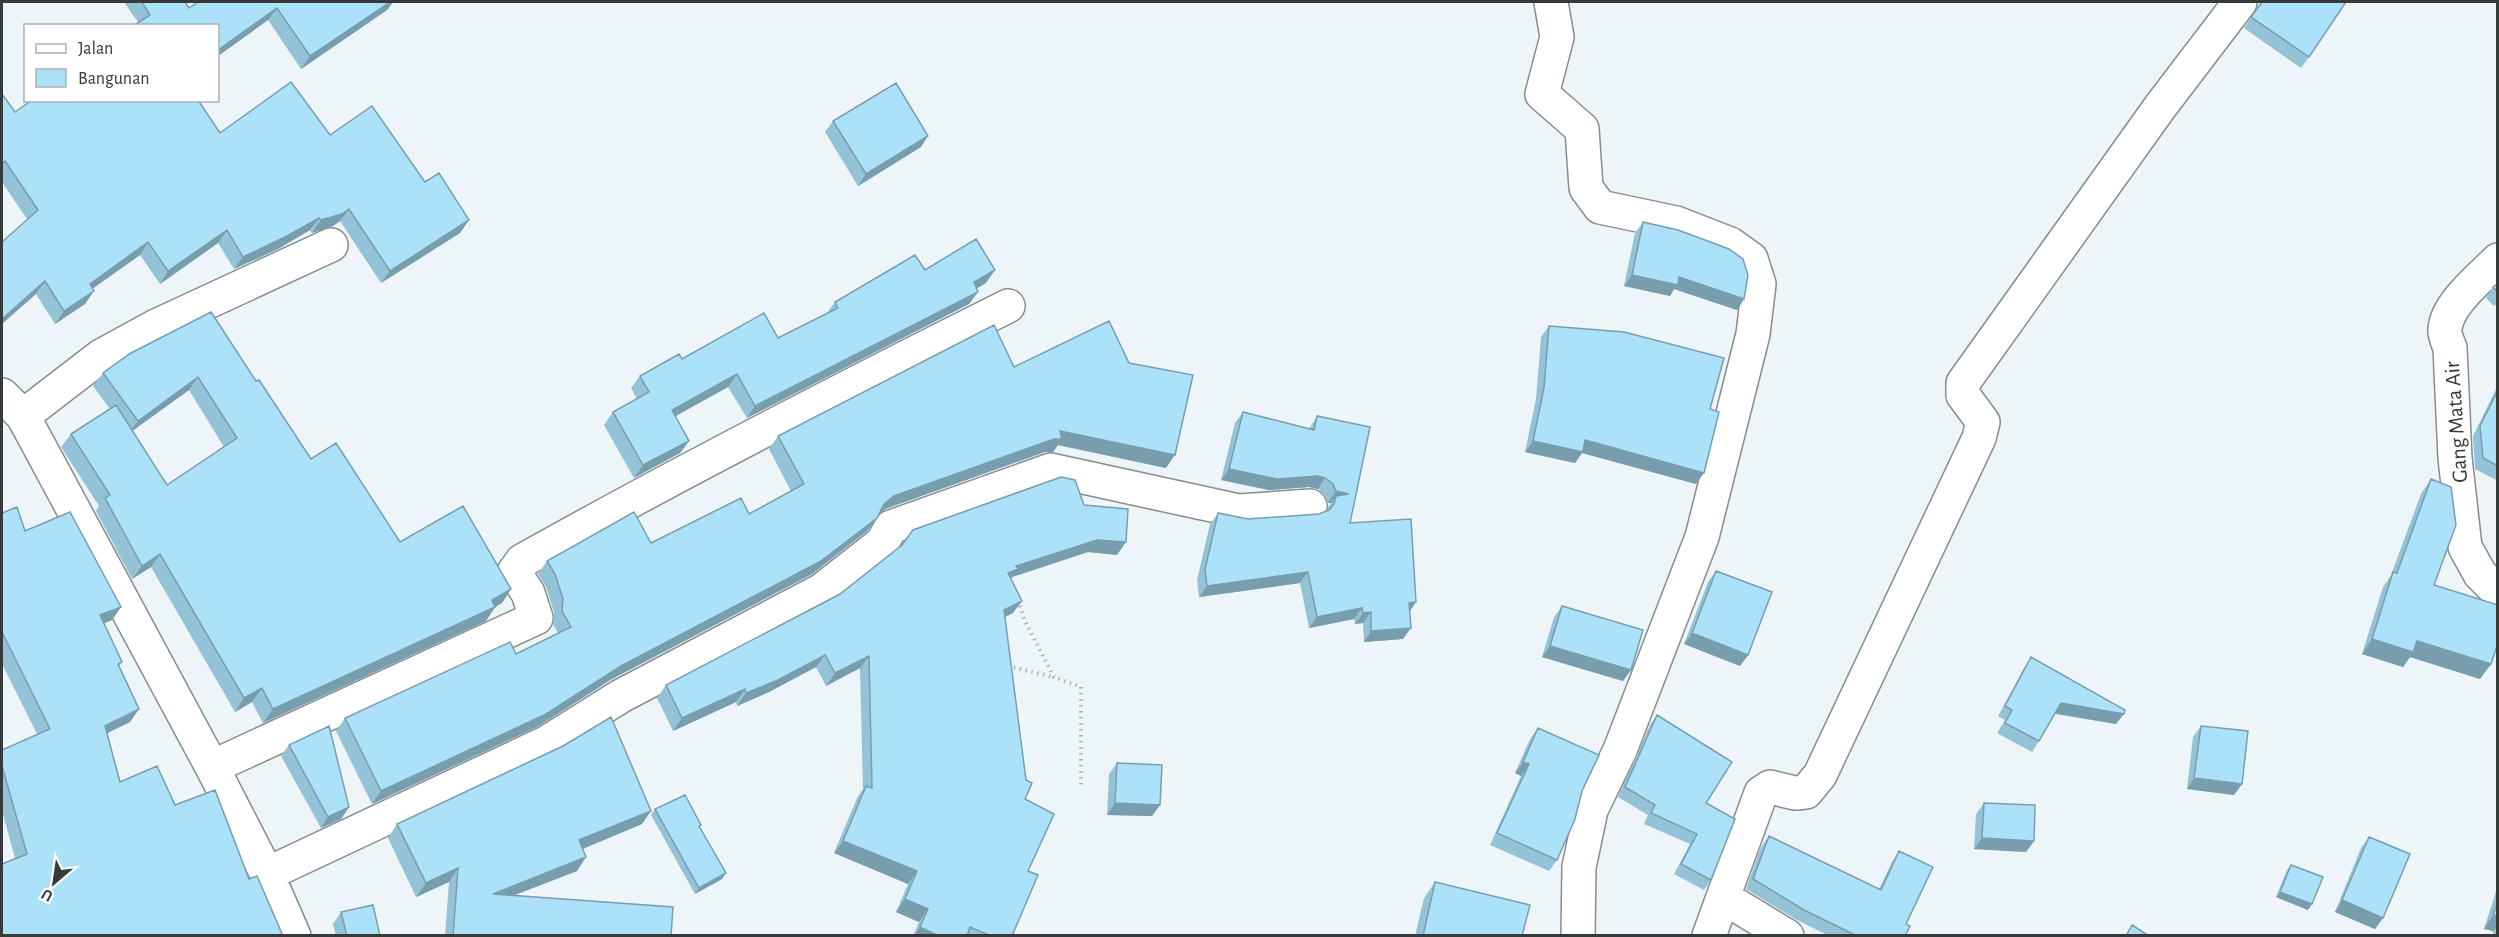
<svg xmlns="http://www.w3.org/2000/svg" width="2499" height="937" font-family="'Alegreya Sans',sans-serif">
  <style>
    .lines { fill: none; stroke-linecap: round; stroke-linejoin: round }
    .minor-casing { stroke: #868c8f; stroke-width: 36 }
    .path { stroke: #b1b6b8; stroke-width: 4; stroke-dasharray: 1.5 4.5; stroke-linecap: butt }
    .minor { stroke: #fff; stroke-width: 33 }
    .wall { fill: #94c2d6; fill-rule: evenodd }
    .shaded-wall { fill: #789eae }
    .building { fill: #ace2f9; stroke: #789eae; stroke-width: 1.5 }
    .labels { text-anchor: middle; stroke-width: 4.5; stroke-linejoin: round; paint-order: stroke }
    .street-label { font-size: 22px; fill: #373a3b; stroke: #fff }
  </style>
  <rect width="100%" height="100%" fill="#eef5f8"/>
  <g class="lines">
    <!-- minor casing -->
    <g class="minor-casing">
      <path id="minor" d="M1551,2L1557,37L1542,94L1582,129L1586,188L1600,207L1676,223L1730,244L1751,259L1759,284L1753,334L1702,537L1620,750L1591,810L1579,867L1578,936
        M2498,260C2481,277 2447,304 2445,329C2444,335 2448,342 2450,348L2455,458L2465,547L2480,574L2498,592
        M2,395L23,416L212,767L267,874L294,936
        M23,416L101,356L156,326L331,245
        M212,767L536,618L528,593L514,572L522,561C682,471 844,388 1008,306
        M267,874L546,743L621,696L822,590L882,543L891,527L1051,470L1239,511L1310,506
        M1723,897L1787,936
        M1709,936L1761,793L1770,787L1795,793L1806,792L1820,775L1979,438L1983,422L1963,395V383L2160,107L2240,2"/>
    </g>
    <!-- path -->
    <path class="path" d="M1018,600L1025,621L1054,677L1081,687V789
      M1008,666L1053,677"/>
    <!-- minor -->
    <use href="#minor" class="minor"/>
  </g>
  <!-- wall -->
  <path class="wall" d="M124,2H185L189,8L198,2H393L387,10L301,69L268,20L218,56V26L138,22Z
    M2261,2L2309,57L2301,68L2244,28Z
    M2,94L15,112L220,133L330,135L460,233L381,283L340,221L333,226L312,233L310,230L278,249L234,269L218,243L160,284L140,255L92,288L85,304L55,324L36,294L27,219L2,182Z
    M833,121L921,147L858,186L825,132Z
    M1643,222L1744,299L1737,310L1674,289L1670,296L1624,286L1635,233Z
    M925,270L986,283L977,288L978,292L969,304L747,418L728,387L675,416L689,441L680,453L634,478L604,425L613,412L637,399L631,388L640,376L682,359L778,338L827,313L835,302Z
    M2498,283V303L2494,306L2486,298L2493,287Z
    M1549,326L1710,409L1696,484L1582,453L1575,463L1525,452L1536,399L1541,337Z
    M131,353L256,381L311,459L400,542L511,589L502,603L495,607L486,621L263,723L252,702L235,712L151,567L132,579L96,511L99,506L61,447L71,434L110,409L93,386L103,373ZM189,390L224,447L167,485L132,431Z
    M1014,367L1166,468L1058,445L1053,452H1045L885,509L878,515L867,531L812,574L612,679L537,727L372,804L336,731L345,718L516,654L558,633L553,624L554,612L546,587L538,574L547,561L651,543L749,514L791,491L769,449L778,436Z
    M2498,385V481L2475,469L2473,436Z
    M1243,412L1309,429L1317,416L1350,523L1410,612L1403,639L1364,642L1363,623L1355,624L1354,619L1309,628L1300,583L1199,597L1197,580L1210,524L1218,513L1248,519L1319,514L1328,510V507L1331,503H1328L1325,495L1318,489L1309,487L1269,490L1221,480L1235,423Z
    M2431,479L2434,585L2491,664L2480,679L2410,657L2403,667L2362,654L2383,587L2391,575L2421,494Z
    M1084,505L1117,555L1088,552L1012,577L1011,579L1013,613L1005,617L1025,799L1028,871L1012,936H913L919,922L896,912L908,884L834,853L857,798L863,789L860,668L826,686L816,667L769,692L737,706L736,702L673,731L657,698L666,685Z
    M2,513L121,607L112,620L104,623L122,662L119,666L139,709L130,722L107,733L120,782L175,805L249,879L283,936L15,858L2,811V750L37,734L2,664Z
    M1716,571L1748,655L1740,666L1684,644L1708,582Z
    M1562,606L1631,670L1623,681L1542,657L1554,617Z
    M2031,657L2116,724L2055,714L2039,741L2032,752L1997,733L2005,720L1998,716L2024,668Z
    M1657,715L1706,803L1711,880L1704,890L1674,874L1690,844L1644,824L1648,815L1618,797L1650,725Z
    M2201,726L2242,784L2234,795L2187,789L2193,737Z
    M1538,728L1582,791L1557,860L1549,871L1490,845L1521,776L1515,773L1530,739Z
    M289,745L349,807L341,819L321,828L281,756Z
    M1117,763L1160,805L1152,816L1107,815L1109,774Z
    M1984,803L2034,841L2026,852L1974,849L1976,814Z
    M655,809L701,825L700,827L722,879L695,894L651,815Z
    M397,824H642L583,849L586,857L577,871L514,895L671,936H445L449,882L416,897L388,838Z
    M1769,836L1879,889L1892,862L1899,851L1906,924L1905,936H1829L1797,920L1746,889L1761,847Z
    M2369,837L2383,918L2375,929L2335,912L2361,848Z
    M2291,865L2308,910L2276,897L2287,870Z
    M1435,882L1522,936H1415L1424,898Z
    M2498,885V936H2493V931L2484,929Z
    M341,912L380,936H336L333,924Z"/>
  <!-- shaded-wall -->
  <path class="shaded-wall" d="M390,2H393L387,10L301,69L310,56Z
    M277,8L268,20L218,56V50Z
    M928,136L921,147L858,186L866,174Z
    M349,209L340,221L333,226L312,233L321,220Z
    M319,218L310,230L278,249L234,269L243,257Z
    M469,220L460,233L381,283L390,271Z
    M227,230L218,243L160,284L168,271Z
    M148,242L140,255L81,297L90,284Z
    M995,270L986,283L965,295L974,282Z
    M1632,275L1679,277L1744,299L1737,310L1674,289L1670,296L1624,286Z
    M45,281L36,294L2,324V319Z
    M94,291L85,304L55,324L64,311Z
    M978,292L969,304L747,418L755,406Z
    M737,374L728,387L663,423L672,410Z
    M198,377L189,390L128,434L138,421Z
    M1060,431L1175,455L1166,468L1058,445L1053,452H1045L885,509L875,517L884,504L894,496Z
    M1585,440L1704,473L1696,484L1582,453L1575,463L1525,452L1533,441Z
    M689,441L680,453L634,478L643,465Z
    M1229,469L1317,476L1325,478L1318,489L1309,487L1269,490L1221,480Z
    M1336,491L1349,494L1336,496L1331,503H1328Z
    M877,518L867,531L812,574L612,679L537,727L372,804L381,791L621,666Z
    M1097,540L1126,542L1117,555L1088,552L1012,577L1009,582L1008,573L1016,566Z
    M160,554L151,567L132,579L142,566Z
    M1308,572L1300,583L1199,597L1207,586Z
    M511,589L502,603L493,608L495,607L486,621L263,723L273,709L492,600Z
    M1022,601L1013,613L995,622L1004,610Z
    M1416,602L1408,614L1409,603Z
    M121,607L112,620L90,629L100,615Z
    M1362,608L1354,619L1309,628L1317,617Z
    M1371,612L1363,623L1355,624L1363,613Z
    M1411,628L1403,639L1364,642L1371,631Z
    M1692,633L1748,655L1740,666L1684,644Z
    M2372,639L2417,641L2491,664L2480,679L2410,657L2403,667L2362,654Z
    M1550,646L1631,670L1623,681L1542,657Z
    M825,655L816,667L769,692L737,706L746,693Z
    M869,656L860,668L826,686L835,673Z
    M262,688L252,702L235,712L244,698Z
    M745,689L736,702L673,731L682,718Z
    M2061,703L2124,714L2116,724L2053,713Z
    M139,709L130,722L95,739L105,726Z
    M1523,762L1529,764L1521,776L1515,773Z
    M2194,778L2242,784L2234,795L2187,789Z
    M1115,803L1160,805L1152,816L1107,815Z
    M349,807L341,819L321,828L328,817Z
    M651,811L642,824L570,854L579,840Z
    M1982,838L2034,841L2026,852L1974,849Z
    M843,841L917,871L908,884L834,853Z
    M586,857L577,871L484,907L493,894Z
    M458,868L449,882L416,897L426,883Z
    M726,873L722,879L695,894L699,888Z
    M2280,892L2312,904L2308,910L2276,897Z
    M905,899L928,909L919,922L896,912Z
    M2342,900L2383,918L2375,929L2335,912Z
    M2493,915L2498,916V926L2493,931L2484,929Z
    M920,927L939,936H914Z"/>
  <!-- building -->
  <path class="building" d="M142,2H185L189,8L198,2H390L310,56L277,8L218,50V26H133L150,15Z
    M2262,2H2346L2309,57L2251,17Z
    M291,82L330,135L372,106L425,182L439,173L469,220L390,271L349,209L342,214L321,220L319,218L287,236L243,257L227,230L168,271L148,242L90,284L94,291L64,311L45,281L2,319V242L38,210L5,161L2,164V94L15,112L32,100H198L220,133Z
    M896,83L928,136L866,174L833,121Z
    M1643,222L1678,230L1729,249L1743,259L1748,275L1744,299L1679,277L1678,285L1632,275Z
    M976,239L995,270L974,282L978,292L755,406L737,374L672,410L689,441L643,465L613,412L649,392L640,376L679,354L682,359L764,313L778,338L838,308L835,302L915,255L925,270Z
    M2498,283V292L2493,287Z
    M211,312L256,381L259,380L311,459L336,443L400,542L463,506L511,589L492,600L495,607L273,709L262,688L244,698L160,554L142,566L105,498L110,495L71,434L116,405L167,485L237,438L198,377L138,421L103,373L131,353Z
    M1109,321L1129,363L1193,375L1175,455L1060,431L1062,439H1054L894,496L884,504L877,518L821,561L621,666L546,714L381,791L345,718L510,642L516,654L571,627L562,611L563,599L555,574L547,561L634,512L651,543L741,498L749,514L804,484L778,436L994,325L1014,367Z
    M1549,326L1624,332L1724,358L1710,409L1719,412L1704,473L1585,440L1583,452L1533,441L1544,388Z
    M2498,390V466L2483,458L2480,426Z
    M1243,412L1314,430L1317,416L1370,427L1350,523L1411,519L1416,602L1409,603L1411,628L1371,631V612L1363,613L1362,608L1317,617L1308,572L1207,586L1205,569L1218,513L1248,519L1319,514L1329,510L1334,504L1336,496L1349,494L1336,491L1333,484L1325,478L1317,476L1277,479L1229,469Z
    M1061,477L1075,480L1084,505L1128,509L1126,542L1097,540L1016,566L1018,569L1008,573L1022,601L1004,610L1026,780L1032,783L1025,799L1054,814L1028,871L1038,875L1012,936H991L970,927L967,936H939L920,927L928,909L905,899L917,871L843,841L866,786L872,788L869,656L835,673L825,655L778,680L746,693L745,689L682,718L666,685L840,594L902,545L913,530Z
    M2431,479L2451,487L2456,525L2434,585L2498,605V643L2491,664L2417,641L2413,652L2372,639L2393,572L2397,573Z
    M17,507L25,531L70,512L121,607L100,615L122,662L118,664L139,709L105,726L120,782L157,766L175,805L215,790L249,879L257,876L283,936H2V864L27,854L2,766V750L50,729L2,632V513Z
    M1716,571L1772,592L1748,655L1692,633Z
    M1562,606L1643,630L1631,670L1550,646Z
    M2031,657L2125,710L2124,714L2061,703L2039,741L2005,723L2012,710L2005,706Z
    M1657,715L1732,762L1706,803L1735,819L1711,880L1681,864L1697,834L1651,813L1655,805L1625,787Z
    M611,717L651,811L579,840L586,857L493,894L673,907L671,936H453L458,868L426,883L397,824L563,746Z
    M329,726L349,807L328,817L289,745Z
    M2201,726L2248,731L2242,784L2194,778Z
    M1538,728L1599,755L1582,791L1575,819L1557,860L1497,833L1529,764L1523,762Z
    M1117,763L1162,765L1160,805L1115,803Z
    M685,795L701,825L699,826L726,873L699,888L655,809Z
    M1984,803L2035,805L2034,841L1982,838Z
    M1769,836L1881,890L1899,851L1933,867L1906,924L1910,926L1905,936H1857L1804,910L1753,879Z
    M2369,837L2410,854L2383,918L2342,900Z
    M2291,865L2323,877L2312,904L2280,892Z
    M1435,882L1530,905L1522,936H1423Z
    M2498,902V916L2493,915Z
    M373,905L380,936H347L341,912Z
    M2132,925L2149,936H2126Z"/>
  <g class="labels">
    <!-- street labels -->
    <g class="street-label">
      <text transform="translate(2455 422) rotate(-94)" y="8">Gang Mata Air</text>
    </g>
  </g>
  <!-- border -->
  <rect width="2499" height="937" fill="none" stroke="#373a3b" stroke-width="6"/>
  <!-- legend -->
  <rect x="24" y="24" width="195" height="78" fill="#ffffff" stroke="#afb0b1" stroke-width="1.5"/>
  <rect x="36" y="44" width="30" height="9" fill="#ffffff" stroke="#afb0b1" stroke-width="1.5"/>
  <text x="78" y="54" font-size="18" fill="#373a3b">Jalan</text>
  <rect x="36" y="69" width="30" height="18" fill="#ace2f9" stroke="#afb0b1" stroke-width="1.5"/>
  <text x="78" y="84" font-size="18" fill="#373a3b">Bangunan</text>
  <!-- north arrow -->
  <g transform="translate(54 883) rotate(209)" stroke="#ffffff" stroke-width="4.5" paint-order="stroke">
  <path d="M0-4.5L10 22L0 15L-10 22Z" fill="#373a3b"/>
  <text y="-9" font-size="16" font-weight="bold" text-anchor="middle" fill="#373a3b">U</text>
  </g>
</svg>
